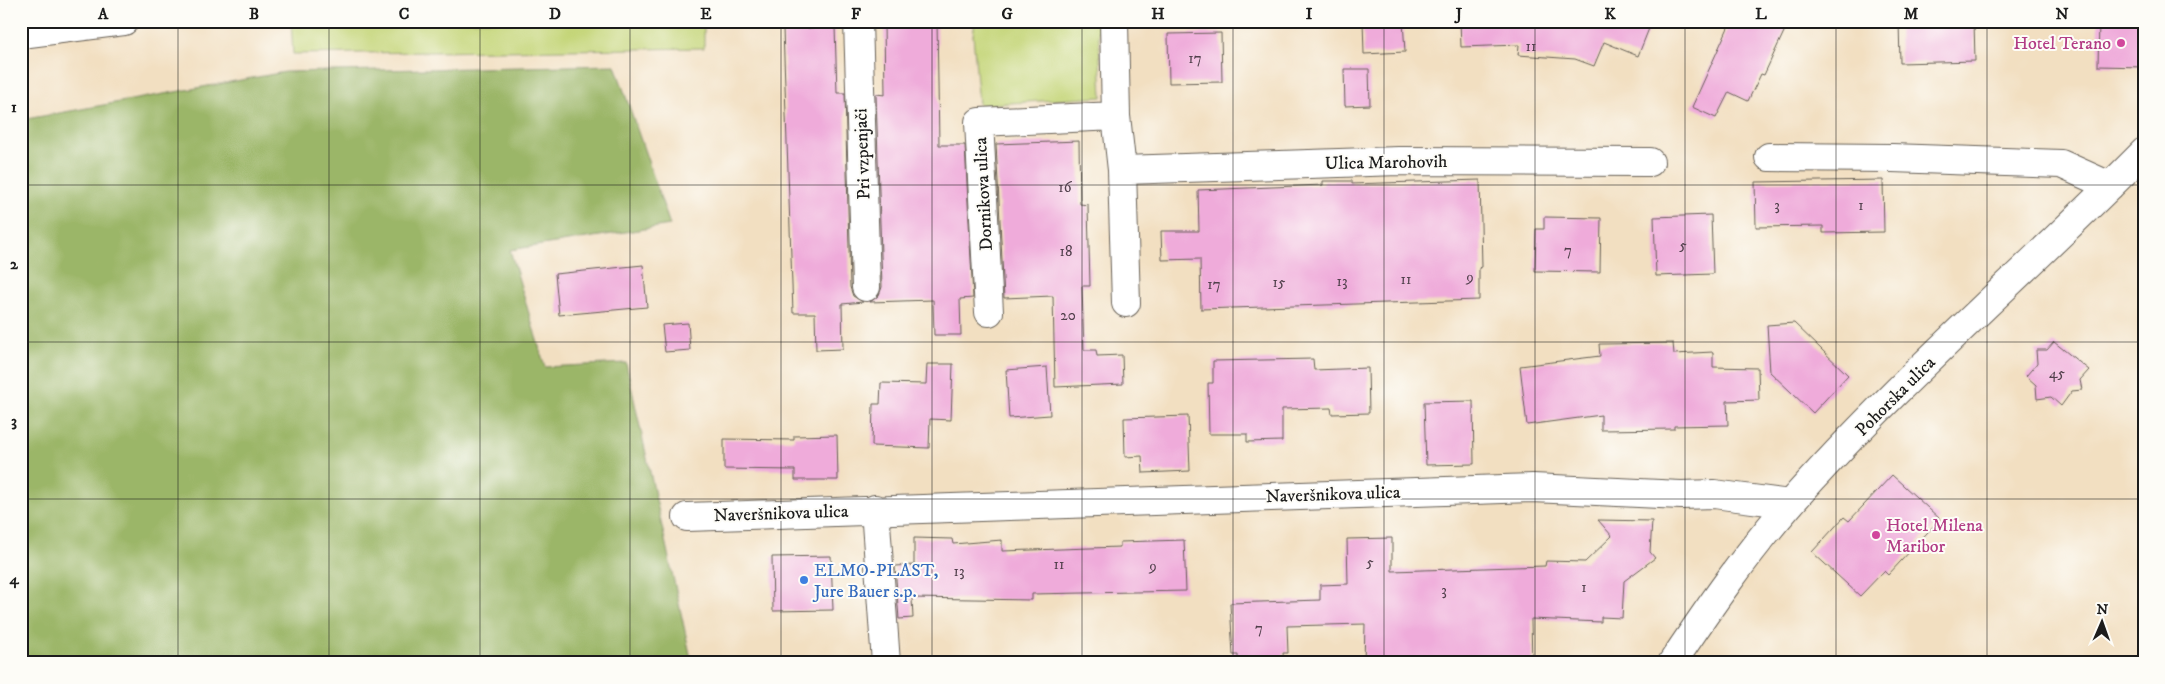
<svg xmlns="http://www.w3.org/2000/svg" width="2165" height="684" font-family="'IM FELL DW Pica',serif">
  <style>
    .green { fill: #c4d578; stroke: #70784a }
    .forest { fill: #9bb668; stroke: #5c6942 }
    .building { fill: #efabda }
    .lines { fill: none; stroke-linecap: round; stroke-linejoin: round }
    .minor-casing { stroke: #676056; stroke-width: 30 }
    .minor { stroke: #fff; stroke-width: 28 }
    .grid { fill: none; stroke: #1c1c1c; stroke-width: 1; stroke-opacity: 0.55 }
    .hotel-dot { fill: #d1479c; stroke: #fdfcf7; stroke-width: 2 }
    .shop-dot { fill: #3f7fe0; stroke: #fdfcf7; stroke-width: 2 }
    .labels { text-anchor: middle; stroke-width: 4; stroke-linejoin: round; paint-order: stroke }
    .number-label { font-size: 15px; fill: #51404c }
    .hotel-label { font-size: 18px; fill: #b23c85; stroke: #fdfcf7; text-anchor: end }
    .street-label { font-size: 18px; fill: #1c1c1c; stroke: #fdfcf7 }
    .shop-label { font-size: 18px; fill: #366cbe; stroke: #fdfcf7; text-anchor: start }
    .neatline { fill: none; stroke: #1c1c1c; stroke-width: 2 }
    .grid-label { font-size: 16px; text-anchor: middle; font-weight: bold; fill: #1c1c1c }
  </style>
  <rect width="100%" height="100%" fill="#fdfcf7"/>
  <filter id="ink" filterUnits="userSpaceOnUse"><feTurbulence type="fractalNoise" baseFrequency=".02" numOctaves="2"/><feDisplacementMap in="SourceGraphic" scale="10" xChannelSelector="R" yChannelSelector="G"/><feConvolveMatrix kernelMatrix="1 2 1 2 8 2 1 2 1" color-interpolation-filters="sRGB"/></filter>
  <filter id="wash" filterUnits="userSpaceOnUse"><feTurbulence type="fractalNoise" baseFrequency=".0096" numOctaves="4" result="noise"/><feDisplacementMap in="SourceGraphic" scale="20" xChannelSelector="R" yChannelSelector="G"/><feGaussianBlur stdDeviation="1.12" result="paint"/><feColorMatrix in="noise" values="0 0 0 0 0 0 0 0 0 0 0 0 0 0 0 0 0 1.4 0 .05"/><feComposite in="paint" operator="in"/></filter>
  <g filter="url(#wash)">
    <rect width="100%" height="100%" fill="#f2dfc1"/>
    <!-- green -->
    <path class="green" d="M291,21H704V48L293,54Z
      M975,21H1098L1102,97L979,105L973,35Z"/>
    <!-- forest -->
    <path class="forest" d="M615,65L670,225L510,250L545,367L626,363L692,663H21V120L285,72Z"/>
    <g id="blocks">
      <!-- building -->
      <path class="building" d="M937,21L939,145H965L973,298L960,299L961,335H934L933,300L870,302L879,295L882,287L876,94L885,95L884,22Z
        M1363,21H1403L1405,52L1364,54Z
        M1460,21H1652L1638,56L1604,42L1594,66L1575,59L1518,55L1519,45L1461,47Z
        M1731,21H1789L1764,75L1761,74L1748,101L1729,92L1716,118L1692,107Z
        M1899,21H1974L1975,61L1900,63Z
        M2099,21H2144V67L2098,66Z
        M835,27L837,93H845L850,287L853,296L863,302L842,304L843,349L816,350L815,313H793L783,29Z
        M1221,33L1222,82L1169,83L1168,34Z
        M1344,69H1369L1370,105L1345,106Z
        M1079,141L1080,204L1088,205L1090,286H1082L1084,350H1096L1097,356L1122,355L1123,384L1055,387L1053,296L1004,298L996,144Z
        M1480,180L1482,267L1479,268V300L1201,309L1200,259L1162,260L1161,231H1199L1198,190L1323,185V181H1352V184Z
        M1883,180L1884,232L1823,233V226L1756,227L1755,182Z
        M1711,215L1713,274L1656,276L1654,217Z
        M1544,217L1601,218L1600,272L1535,271L1536,229H1544Z
        M643,265L647,307L559,315L555,274Z
        M688,323L690,350L665,352L662,325Z
        M1794,323L1848,375L1813,413L1770,372L1767,325Z
        M2054,342L2089,370L2080,380L2082,390L2072,391L2061,406L2051,397L2037,399L2036,385L2026,376L2037,363L2036,350H2047Z
        M1673,343L1674,354L1713,352V367L1758,368L1759,400L1727,401L1728,425L1674,426V429L1601,430V415L1527,425L1520,366L1600,356L1599,344Z
        M1313,359L1314,370L1368,368L1369,413L1332,414L1331,408L1282,409V441L1247,442V434H1209L1208,383H1213V361Z
        M927,364H953L951,420L930,419L929,448L872,446L873,404H880L881,383L926,384Z
        M1047,367L1050,415L1009,418L1006,370Z
        M1473,401L1474,464L1426,465L1424,402Z
        M1188,416L1190,471L1143,473L1142,456L1125,457L1124,418Z
        M837,435L838,480H795V470L724,469V439L794,440V436Z
        M1892,475L1940,519L1888,575L1884,571L1860,596L1812,552L1844,517L1849,521Z
        M1598,520L1652,521L1650,552L1655,558L1624,581L1622,618L1601,617V622L1531,619L1532,663H1364L1365,624L1287,626L1288,653H1283L1284,663H1238V655H1233L1230,603L1320,600V585L1348,584L1347,539L1392,538V571L1545,566L1546,561L1585,562L1612,536Z
        M914,538L952,539L953,544L1002,540V551L1120,547V542L1184,540L1186,591L1032,594V600L912,598L913,618L899,619L895,566L914,565Z
        M831,556L833,610L773,611L772,557Z"/>
    </g>
  </g>
  <g filter="url(#ink)">
    <use href="#blocks" fill-opacity="0" stroke="#676056" stroke-width="1"/>
    <g class="lines">
      <!-- minor casing -->
      <g class="minor-casing">
        <path id="minor" d="M858,21L866,287
          M1114,21L1116,116L1122,170L1126,303
          M21,34L124,21
          M1769,157L1892,158L2061,164L2110,186
          M1122,170L1399,161L1650,162
          M989,312L979,122L1116,116
          M875,509L886,663
          M687,517L1533,488L1681,495L1714,494L1790,504
          M1672,663C1708,609 1746,554 1789,505C1899,380 2027,271 2144,152"/>
      </g>
      <!-- minor -->
      <use href="#minor" class="minor"/>
    </g>
  </g>
  <!-- grid -->
  <path class="grid" d="M178,21V663M329,21V663M480,21V663M630,21V663M781,21V663M932,21V663M1082,21V663M1233,21V663M1384,21V663M1535,21V663M1685,21V663M1836,21V663M1987,21V663M21,185H2144M21,342H2144M21,499H2144"/>
  <!-- markers -->
  <g class="hotel-dot">
    <circle cx="2121" cy="43" r="5"/>
    <circle cx="1876" cy="535" r="5"/>
  </g>
  <circle class="shop-dot" cx="804" cy="580" r="5"/>
  <g class="labels">
    <!-- number labels -->
    <g class="number-label">
      <text x="1531" y="51">11</text>
      <text x="1195" y="63">17</text>
      <text x="1065" y="192">16</text>
      <text x="1777" y="210">3</text>
      <text x="1861" y="210">1</text>
      <text x="1683" y="250">5</text>
      <text x="1568" y="255">7</text>
      <text x="1066" y="256">18</text>
      <text x="1470" y="282">9</text>
      <text x="1406" y="284">11</text>
      <text x="1342" y="286">13</text>
      <text x="1279" y="287">15</text>
      <text x="1214" y="289">17</text>
      <text x="1068" y="320">20</text>
      <text x="2057" y="378">45</text>
      <text x="1370" y="567">5</text>
      <text x="1059" y="569">11</text>
      <text x="1153" y="571">9</text>
      <text x="959" y="576">13</text>
      <text x="1584" y="592">1</text>
      <text x="1444" y="595">3</text>
      <text x="1259" y="633">7</text>
    </g>
    <!-- hotel labels -->
    <g class="hotel-label">
      <text x="2111" y="49">Hotel Terano</text>
      <text x="1886" y="531" text-anchor="start">Hotel Milena<tspan x="1886" dy="21">Maribor</tspan></text>
    </g>
    <!-- street labels -->
    <g class="street-label">
      <text transform="translate(862 154) rotate(-92)" y="6">Pri vzpenjači</text>
      <text transform="translate(1386 162) rotate(-1)" y="6">Ulica Marohovih</text>
      <text transform="translate(983 194) rotate(-93)" y="6">Dornikova ulica</text>
      <text transform="translate(1895 396) rotate(-45)" y="6">Pohorska ulica</text>
      <text transform="translate(1333 494) rotate(-2)" y="6">Naveršnikova ulica</text>
      <text transform="translate(781 513) rotate(-2)" y="6">Naveršnikova ulica</text>
    </g>
    <!-- shop labels -->
    <g class="shop-label">
      <text x="814" y="576">ELMO-PLAST,<tspan x="814" dy="21">Jure Bauer s.p.</tspan></text>
    </g>
  </g>
  <!-- margin -->
  <rect width="2165" height="684" fill="none" stroke="#fdfcf7" stroke-width="55"/>
  <!-- north arrow -->
  <g transform="translate(2102 622) rotate(2)" stroke="#fdfcf7" stroke-width="4" paint-order="stroke">
  <path d="M0-4L9 19L0 12L-9 19Z" fill="#1c1c1c"/>
  <text y="-8" font-size="14" font-weight="bold" text-anchor="middle" fill="#1c1c1c">N</text>
  </g>
  <rect x="28" y="28" width="2110" height="628" class="neatline"/>
  <g class="grid-label">
    <text x="103" y="19">A</text>
    <text x="254" y="19">B</text>
    <text x="404" y="19">C</text>
    <text x="555" y="19">D</text>
    <text x="706" y="19">E</text>
    <text x="856" y="19">F</text>
    <text x="1007" y="19">G</text>
    <text x="1158" y="19">H</text>
    <text x="1309" y="19">I</text>
    <text x="1459" y="19">J</text>
    <text x="1610" y="19">K</text>
    <text x="1761" y="19">L</text>
    <text x="1911" y="19">M</text>
    <text x="2062" y="19">N</text>
    <text x="14" y="112">1</text>
    <text x="14" y="269">2</text>
    <text x="14" y="426">3</text>
    <text x="14" y="584">4</text>
  </g>
</svg>
